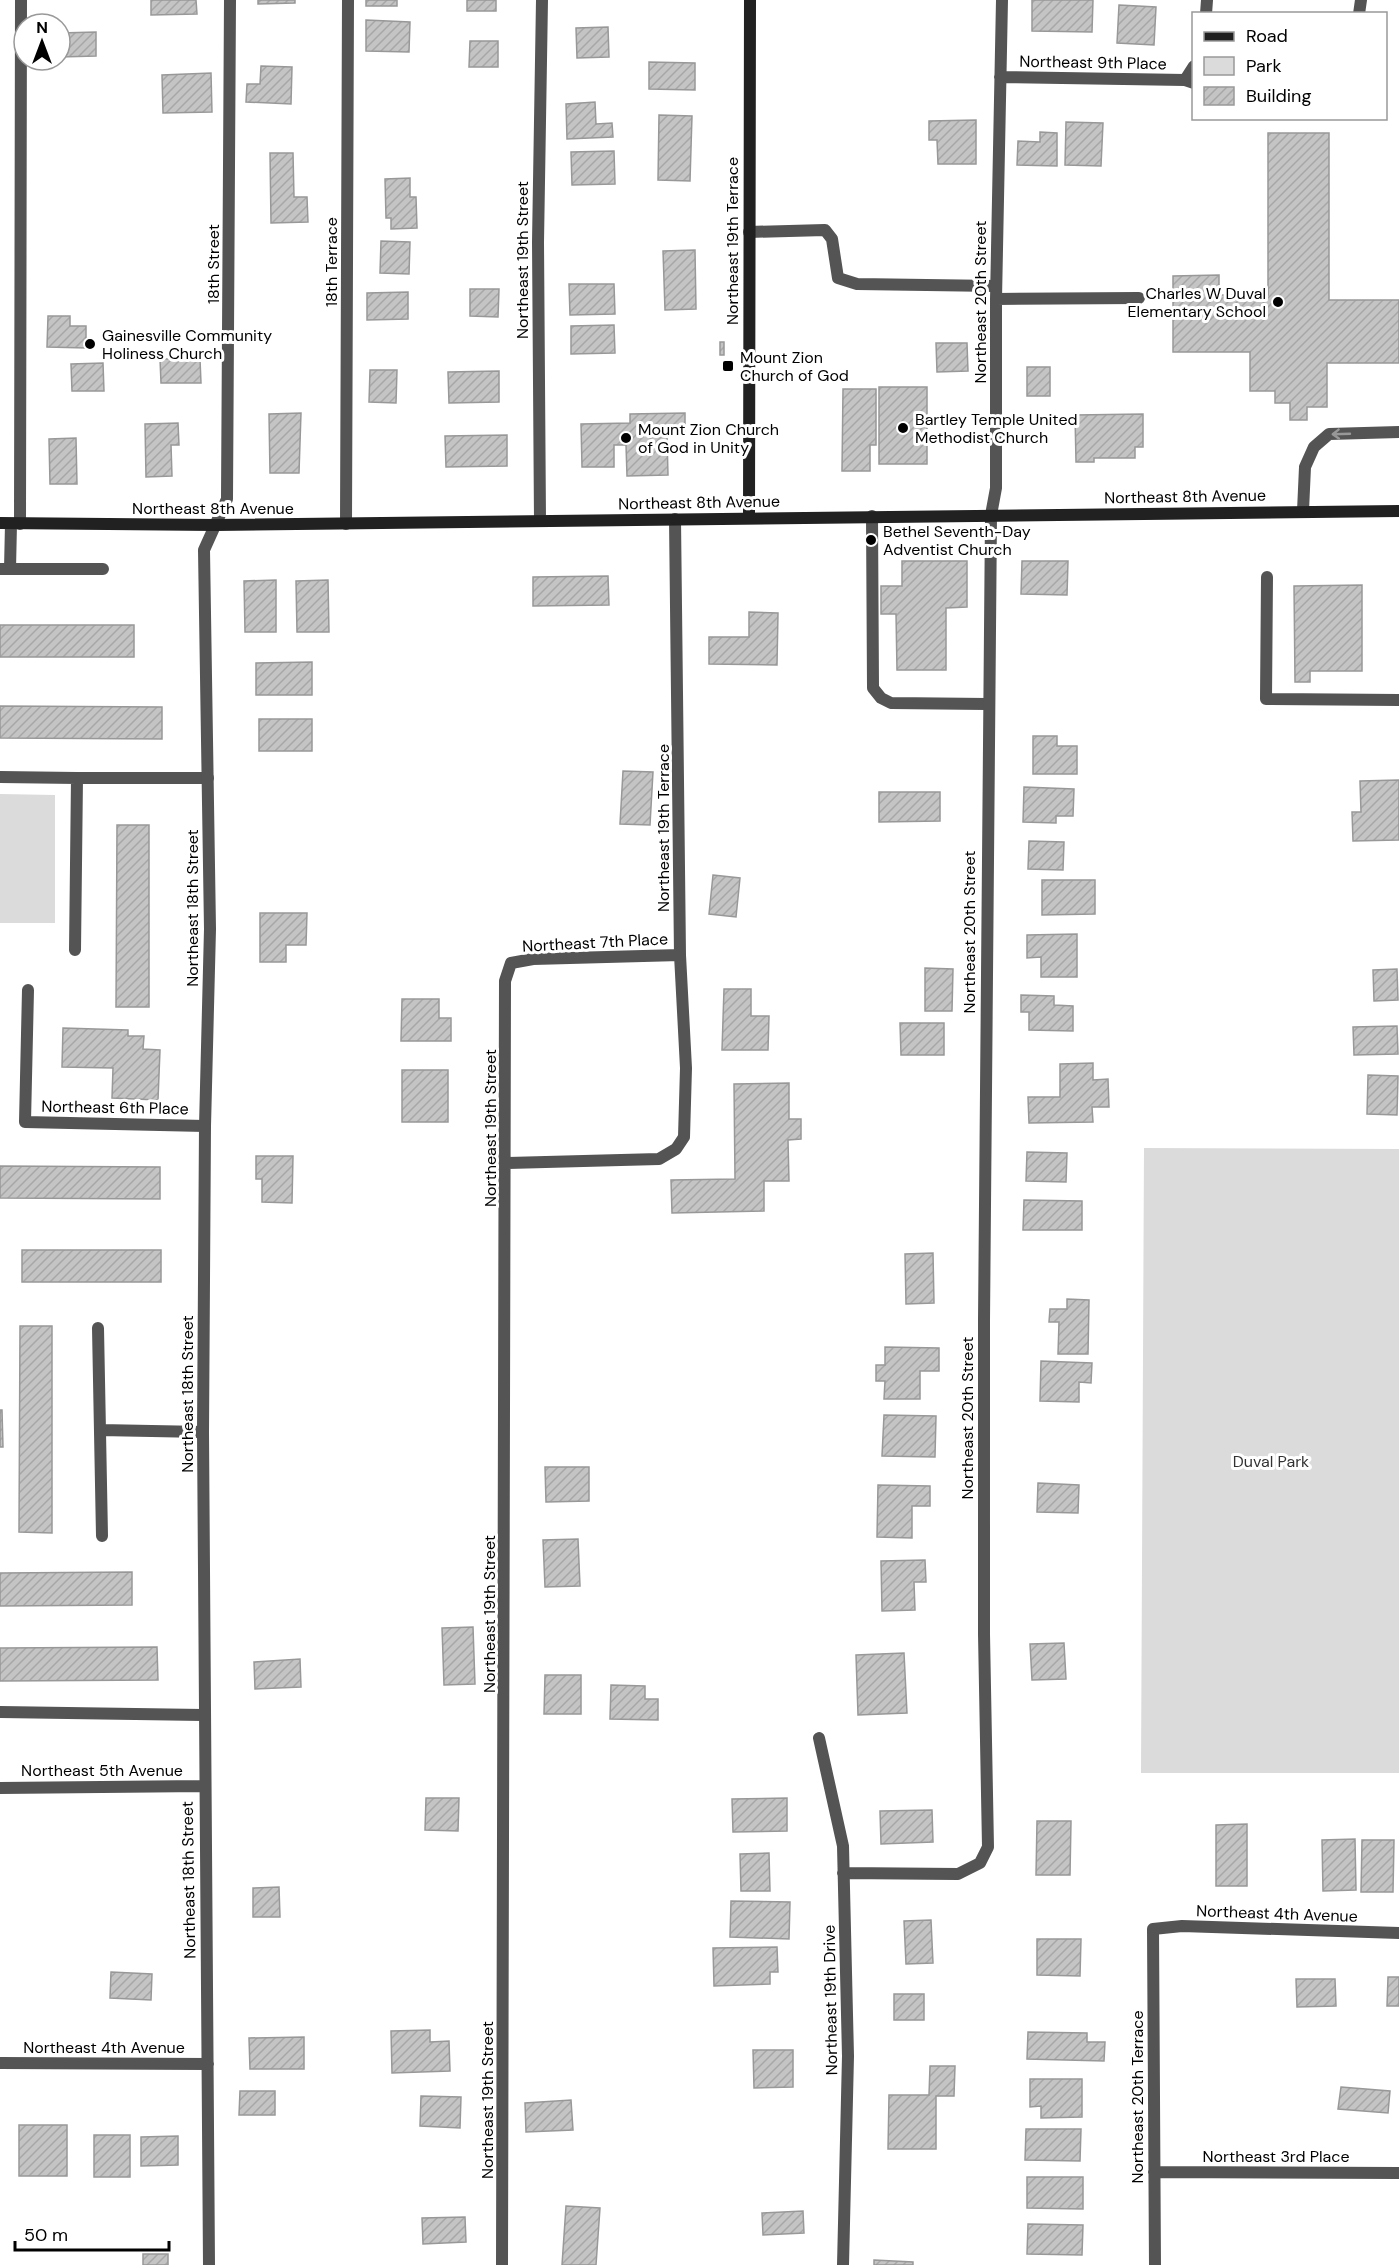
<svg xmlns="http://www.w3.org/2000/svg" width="1399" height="2265" font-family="'DM Sans',sans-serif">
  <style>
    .park { fill: #dbdbdb }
    .building { fill: url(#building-hatch); stroke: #989898; stroke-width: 1.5 }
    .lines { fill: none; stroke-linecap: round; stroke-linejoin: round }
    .lane { stroke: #545454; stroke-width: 12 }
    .street { stroke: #545454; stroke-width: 12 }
    .secondary { stroke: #212121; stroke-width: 12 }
    .oneway { stroke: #989898 }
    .poi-dot { fill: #000; stroke: #fff; stroke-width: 2 }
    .labels { text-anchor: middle; stroke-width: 6; stroke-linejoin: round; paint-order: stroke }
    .street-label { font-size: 16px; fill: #000; stroke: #fff }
    .poi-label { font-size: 16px; fill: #000; stroke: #fff; text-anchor: start }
    .park-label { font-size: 16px; fill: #323232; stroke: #fff }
  </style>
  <defs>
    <pattern id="building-hatch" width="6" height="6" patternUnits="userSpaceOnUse" patternTransform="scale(1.5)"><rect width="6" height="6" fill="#c4c4c4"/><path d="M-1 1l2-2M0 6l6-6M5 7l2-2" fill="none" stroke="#a7a7a7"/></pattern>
  </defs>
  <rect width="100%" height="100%" fill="#fff"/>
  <!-- park -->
  <path class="park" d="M0,794L55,795V923H0Z
    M1144,1148L1399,1149V1773H1141Z"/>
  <!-- building -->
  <path class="building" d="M151,0H196L197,14L151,15Z
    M258,0H295V3L258,4Z
    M366,0H397V6H366Z
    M467,0H496V11H467Z
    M1032,0H1093L1092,32L1032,31Z
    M1119,5L1156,7L1154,45L1117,43Z
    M366,20L410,22L409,52L366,51Z
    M608,27L609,57L577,58L576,28Z
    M96,32V56L60,57V33Z
    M470,41H498V67H469Z
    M649,62L695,63V90L649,89Z
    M261,66L292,67L291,104L246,102L247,84H260Z
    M211,73L212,112L163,113L162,75Z
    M595,102L596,124L612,123L613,137L567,139L566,104Z
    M659,115L692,116L690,181L658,180Z
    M976,120V164H938L937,140H929V121Z
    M1066,122L1103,123L1101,166L1065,165Z
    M1040,132L1057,133V166L1017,165L1018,141L1040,142Z
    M1268,133H1329V300H1399V363H1327V407H1307V420H1290V403H1275V391H1250V352H1173V276L1219,275V295H1268Z
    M614,151L615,184L572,185L571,152Z
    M270,153H293L294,197H307L308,222L271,223Z
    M410,178V197H416L417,228L391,229V218H386L385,179Z
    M381,241L410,242L409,274L380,273Z
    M695,250L696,309L665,310L663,251Z
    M569,284H614L615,314L570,315Z
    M470,289H499L498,317L470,316Z
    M408,292V319L367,320V293Z
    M48,316H70V326H86V348L47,347Z
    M614,325L615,353L571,354V326Z
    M720,342H724V355H720Z
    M936,343H967L968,371L937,372Z
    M160,359H200L201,383H161Z
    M103,363L104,391H72L71,364Z
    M1027,367H1050V396H1027Z
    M370,370H397L396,403L369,402Z
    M499,371V402L449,403L448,372Z
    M879,387H927V464H879Z
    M843,389H876V445H870V471H842Z
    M301,413L299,473H270L269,414Z
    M685,413V436H667L668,475L627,476L626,445H614V467H582L581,424L630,423V414Z
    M1143,414V447H1135V458H1094V462H1076L1075,415Z
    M178,423L179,445H171L172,476L146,477L145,424Z
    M507,435V466L446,467L445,436Z
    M76,438L77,484H50L49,439Z
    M902,561H967V607L946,608V670H897L896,614H881V586H902Z
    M1022,561H1068L1067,595L1021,594Z
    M608,576L609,605L533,606V577Z
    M276,580V632H245L244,581Z
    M328,580L329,632H297L296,581Z
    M1362,585V671H1310V682H1295L1294,586Z
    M749,612L778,613L777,665L709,664V637H749Z
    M0,625H134V657H0Z
    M312,662V695H256V663Z
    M0,706L162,707V739L0,738Z
    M259,719H312V751H259Z
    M1033,736H1057V746H1077V774H1033Z
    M623,771L653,772L650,825L620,824Z
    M1399,780V840L1353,841L1352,812H1361L1360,781Z
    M1024,787L1074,789L1073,816H1056V823L1023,822Z
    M879,792H940V821L879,822Z
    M117,825H149V1007H116Z
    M1029,841L1064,842L1063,870L1028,869Z
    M713,875L740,878L736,917L709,914Z
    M1042,880H1095V914L1042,915Z
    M260,913H307L306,945H286V962H260Z
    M1077,934V977H1041V957L1027,958V935Z
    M925,968L953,969L952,1011H925Z
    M1397,969L1398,1000L1374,1001L1373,970Z
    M724,989H751V1016H769L768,1050H722Z
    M1021,995L1054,996V1005L1073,1006V1031L1029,1030V1012H1021Z
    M402,999H439V1018H451V1041H401Z
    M900,1023H944V1055H901Z
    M1397,1026L1398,1054L1354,1055L1353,1027Z
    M63,1028L128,1030V1036H144L143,1049L160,1050L158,1100L112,1098L113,1068L62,1067Z
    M1093,1063V1080L1108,1079L1109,1107H1092L1093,1122L1029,1123L1028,1097H1060V1064Z
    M402,1070H448V1122H402Z
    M1368,1075L1398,1076L1397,1115L1367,1114Z
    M789,1083V1119H801V1139L788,1140L789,1181H764V1211L672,1213L671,1180L735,1179L734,1084Z
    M1027,1152L1067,1153L1066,1182L1026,1181Z
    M256,1156H293L292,1203L262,1202V1179H256Z
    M0,1166L160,1167V1199L0,1198Z
    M1024,1200L1082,1201V1230H1023Z
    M22,1250H161V1282H22Z
    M933,1253L934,1303L906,1304L905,1254Z
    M1067,1299L1089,1300L1088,1354H1058L1059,1322H1049L1050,1309H1067Z
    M20,1326H52V1533L19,1532Z
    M885,1347L939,1348V1371H920V1399H884L885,1381H876V1365H885Z
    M1041,1361L1092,1363L1091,1383L1079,1382V1402L1040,1401Z
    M0,1410H2L3,1447H0Z
    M884,1415L936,1416L935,1457L882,1456Z
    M545,1467H589V1501L546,1502Z
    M1038,1483L1079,1485L1078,1513L1037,1512Z
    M878,1485L930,1486V1506H912V1538L877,1537Z
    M578,1539L580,1586L545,1587L543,1540Z
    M925,1560L926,1582H914L915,1610L882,1611L881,1561Z
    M132,1572V1605L0,1606V1573Z
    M473,1627L475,1684L444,1685L442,1628Z
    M1064,1643L1066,1679L1032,1680L1030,1644Z
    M157,1647L158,1680L0,1681V1648Z
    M904,1653L907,1713L858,1715L856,1655Z
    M300,1659L301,1687L255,1689L254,1662Z
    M545,1675H581V1714H544Z
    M611,1685L645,1686V1699H658V1720L610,1719Z
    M426,1798H459L458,1831L425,1830Z
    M787,1798V1831L733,1832L732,1799Z
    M932,1810L933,1842L881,1844L880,1811Z
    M1037,1821H1071L1070,1875H1036Z
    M1247,1824V1886H1216V1825Z
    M1355,1839L1356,1890L1323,1891L1322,1840Z
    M1362,1840H1394L1393,1892H1361Z
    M769,1853L770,1891H741L740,1854Z
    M279,1887L280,1917H253V1888Z
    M731,1901L790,1902L789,1939L730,1937Z
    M931,1920L933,1963L906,1964L904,1921Z
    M1037,1939H1081L1080,1976L1037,1975Z
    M777,1947L778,1972H770V1984L714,1986L713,1948Z
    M111,1972L152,1974L151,2000L110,1998Z
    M1388,1977H1399V2006H1387Z
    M1296,1979H1335L1336,2006L1297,2007Z
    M894,1994H924V2020H894Z
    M430,2030V2042L449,2041L450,2071L392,2073L391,2031Z
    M1028,2032L1087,2033V2042H1105L1104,2061L1027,2059Z
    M304,2037V2069H250L249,2038Z
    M753,2050H793V2087L754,2088Z
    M930,2066H955L954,2096H936V2149H888L889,2095H929Z
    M1030,2079H1082V2117L1041,2118V2106L1030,2107Z
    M1341,2087L1390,2091L1388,2113L1338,2109Z
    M240,2091H275V2115H239Z
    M421,2096L461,2097L460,2128L420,2126Z
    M571,2100L573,2130L526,2132L525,2103Z
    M19,2125H67V2176H19Z
    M1026,2129H1081L1080,2161L1025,2160Z
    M94,2135H130V2177H94Z
    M178,2136V2165L141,2166V2137Z
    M1027,2177H1083V2209L1027,2208Z
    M566,2206L600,2208L596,2265H562Z
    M803,2211L804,2233L763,2235L762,2213Z
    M465,2217L466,2242L423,2244L422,2218Z
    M1028,2224L1083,2225L1082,2255L1027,2254Z
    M143,2254H168V2265H143Z
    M874,2260L913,2262V2265H874Z"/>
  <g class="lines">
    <!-- lane -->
    <path class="lane" d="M1206,14L1207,0
      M1359,14L1361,0
      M1194,66L1185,80L1194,83
      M749,232L825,230L832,239L838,278L857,284L996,286
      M1303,511L1305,467L1314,447L1329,434L1399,432
      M872,516L873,688L881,698L891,703L987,704
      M0,569H103
      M10,569L11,524
      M1267,577L1266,699L1399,700
      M0,777L77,778
      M75,950L77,778H208
      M28,990L25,1122L205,1126
      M98,1328L102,1536
      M100,1430L203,1432
      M0,1712L203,1715"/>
    <!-- street -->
    <path class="street" d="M1000,77L1185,80
      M996,299L1139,298
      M540,521L538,242L542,0
      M20,524L21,0
      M346,524L348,0
      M507,1163L659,1159L676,1149L684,1137L686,1068L680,955L675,519
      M819,1738L843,1846L848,2056L843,2265
      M0,1788L203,1786
      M843,1873L958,1874L980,1863L988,1847L984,1634V1321L991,515L996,488V299L1002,0
      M0,2063L208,2064
      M1154,2172L1399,2173
      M209,2265L203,1432L205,1126L210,929L204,550L227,499L230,0
      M502,2265L505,981L511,963L533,959L680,955
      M1155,2265L1153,1929L1182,1926L1399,1933"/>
    <!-- secondary -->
    <path class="secondary" d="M749,517L750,0
      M0,523L215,525L1399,511"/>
  </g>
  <!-- one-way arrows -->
  <defs><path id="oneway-shaft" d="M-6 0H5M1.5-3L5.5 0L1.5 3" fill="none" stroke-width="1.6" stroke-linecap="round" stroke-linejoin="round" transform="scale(1.5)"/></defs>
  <use class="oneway" href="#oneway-shaft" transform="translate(1341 434) rotate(178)"/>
  <!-- markers -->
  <g class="poi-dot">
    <circle cx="1278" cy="302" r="6"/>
    <circle cx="90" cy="344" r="6"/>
    <rect x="722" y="360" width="12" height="12" rx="3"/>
    <circle cx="903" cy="428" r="6"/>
    <circle cx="626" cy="438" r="6"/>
    <circle cx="871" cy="540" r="6"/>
  </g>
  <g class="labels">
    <!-- street labels -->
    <g class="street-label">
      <text transform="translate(1093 62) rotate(1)" y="6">Northeast 9th Place</text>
      <text transform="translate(732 241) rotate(-90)" y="6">Northeast 19th Terrace</text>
      <text transform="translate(522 260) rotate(-90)" y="6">Northeast 19th Street</text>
      <text transform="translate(331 262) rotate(-90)" y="6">18th Terrace</text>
      <text transform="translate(213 264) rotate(-90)" y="6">18th Street</text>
      <text transform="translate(980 302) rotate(-90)" y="6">Northeast 20th Street</text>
      <text transform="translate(1185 496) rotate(-1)" y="6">Northeast 8th Avenue</text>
      <text transform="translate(699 502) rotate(-1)" y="6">Northeast 8th Avenue</text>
      <text x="213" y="514">Northeast 8th Avenue</text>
      <text transform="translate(663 828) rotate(-90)" y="6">Northeast 19th Terrace</text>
      <text transform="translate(192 908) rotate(-90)" y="6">Northeast 18th Street</text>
      <text transform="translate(969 932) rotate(-90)" y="6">Northeast 20th Street</text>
      <text transform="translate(595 942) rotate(-3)" y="6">Northeast 7th Place</text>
      <text transform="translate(115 1107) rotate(1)" y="6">Northeast 6th Place</text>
      <text transform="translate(490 1128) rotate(-90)" y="6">Northeast 19th Street</text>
      <text transform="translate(187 1394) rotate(-90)" y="6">Northeast 18th Street</text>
      <text transform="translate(967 1418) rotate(-90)" y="6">Northeast 20th Street</text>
      <text transform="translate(489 1614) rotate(-90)" y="6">Northeast 19th Street</text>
      <text x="102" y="1776">Northeast 5th Avenue</text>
      <text transform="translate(188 1880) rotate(-91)" y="6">Northeast 18th Street</text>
      <text transform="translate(1277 1913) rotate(2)" y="6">Northeast 4th Avenue</text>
      <text transform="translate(830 2000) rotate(-91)" y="6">Northeast 19th Drive</text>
      <text x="104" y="2053">Northeast 4th Avenue</text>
      <text transform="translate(1137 2097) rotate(-90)" y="6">Northeast 20th Terrace</text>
      <text transform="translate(487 2100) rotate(-90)" y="6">Northeast 19th Street</text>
      <text x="1276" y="2162">Northeast 3rd Place</text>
    </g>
    <!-- poi labels -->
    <g class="poi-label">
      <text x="1266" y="299" text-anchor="end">Charles W Duval<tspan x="1266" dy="18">Elementary School</tspan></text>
      <text x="102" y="341">Gainesville Community<tspan x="102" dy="18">Holiness Church</tspan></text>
      <text x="740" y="363">Mount Zion<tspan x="740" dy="18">Church of God</tspan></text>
      <text x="915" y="425">Bartley Temple United<tspan x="915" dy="18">Methodist Church</tspan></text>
      <text x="638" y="435">Mount Zion Church<tspan x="638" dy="18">of God in Unity</tspan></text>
      <text x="883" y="537">Bethel Seventh-Day<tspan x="883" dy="18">Adventist Church</tspan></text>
    </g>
    <!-- park labels -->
    <g class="park-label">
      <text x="1271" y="1467">Duval Park</text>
    </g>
  </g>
  <!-- legend -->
  <rect x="1192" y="12" width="195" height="108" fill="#ffffff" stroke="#999999" stroke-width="1.5"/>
  <rect x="1204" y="32" width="30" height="9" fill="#212121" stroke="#999999" stroke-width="1.5"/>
  <text x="1246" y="42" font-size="18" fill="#000000">Road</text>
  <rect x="1204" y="57" width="30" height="18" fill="#dbdbdb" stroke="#999999" stroke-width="1.5"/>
  <text x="1246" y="72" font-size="18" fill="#000000">Park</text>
  <rect x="1204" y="87" width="30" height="18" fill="url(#building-hatch)" stroke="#999999" stroke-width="1.5"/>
  <text x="1246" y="102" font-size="18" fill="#000000">Building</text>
  <!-- north arrow -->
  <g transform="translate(42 42)"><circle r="28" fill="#ffffff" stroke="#999999" stroke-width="1.5"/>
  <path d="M0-4.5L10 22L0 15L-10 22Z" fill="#000000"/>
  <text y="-9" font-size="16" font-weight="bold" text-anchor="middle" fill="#000000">N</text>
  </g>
  <!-- scale -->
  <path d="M15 2241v9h154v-9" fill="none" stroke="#000000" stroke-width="3"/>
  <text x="24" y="2241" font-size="18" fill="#000000" stroke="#ffffff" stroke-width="4.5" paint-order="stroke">50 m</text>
</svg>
